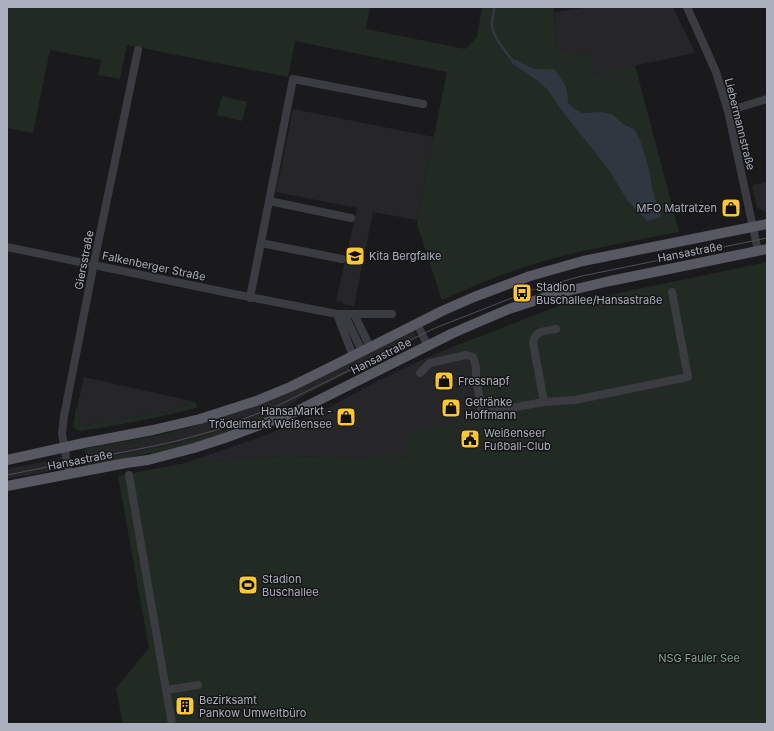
<svg xmlns="http://www.w3.org/2000/svg" width="774" height="731" font-family="Inter,sans-serif">
  <style>
    .built { fill: #262629 }
    .green { fill: #212b23 }
    .water { fill: #2f3841 }
    .lines { fill: none; stroke-linecap: round; stroke-linejoin: round }
    .stream { stroke: #2f3841; stroke-width: 2.5 }
    .minor { stroke: #3b3b42; stroke-width: 8 }
    .major { stroke: #575861; stroke-width: 10 }
    .tram { stroke: #4e4f57; stroke-width: 1 }
    .labels { text-anchor: middle; stroke-width: 3; stroke-linejoin: round; paint-order: stroke }
    .street-label { font-size: 11px; fill: #acb0bc; stroke: #151517 }
    .poi-label { font-size: 11px; fill: #acb0bc; stroke: #151517; text-anchor: start }
    .park-label { font-size: 11px; fill: #82a888; stroke: #151517 }
  </style>
  <rect width="100%" height="100%" fill="#1a1a1c"/>
  <!-- built -->
  <path class="built" d="M590,7H673L695,53L591,75V56L557,50L555,12Z
    M293,109L434,137L417,220L373,212L354,306L343,304V302L336,301L357,208L276,192Z
    M767,182V212L757,208L752,185Z
    M413,330L417,338L303,396L276,414L268,418L266,414L228,429L179,443L87,462L85,452L158,438L185,431L184,429L246,410L277,397Z
    M452,347L479,369L490,417L409,456L392,460L370,458L285,456L185,463L269,434L328,408L374,383L417,362Z
    M84,377L191,401L189,404L168,411V413L165,412L80,426L77,408Z
    M56,459L58,466L51,468L52,471L7,479V469Z"/>
  <!-- green -->
  <path class="green" d="M7,7H370L366,29L465,49L477,37L482,7H554L557,50L591,56V75L635,65L679,232C627,242 574,251 524,267C496,276 469,288 442,300L417,224V221L447,72L295,41L288,77L127,45L120,79L98,75L101,60L50,50L33,133L7,128Z
    M222,96L247,102L242,121L217,115Z
    M767,262V724H123L116,688L149,648L118,476L185,463L285,456L370,458L388,454H398L401,458L408,456L406,443L417,430L490,417L479,369L452,347L561,305Z
    M191,401L196,403L197,405L196,408C158,418 119,425 80,431L77,430L73,426L76,409L77,408L80,426L165,412L168,413V411L189,404Z
    M266,414L268,418L199,442L176,448L88,466L87,462L179,443L228,429Z
    M184,429L185,431L158,438L85,452L84,449L160,435Z"/>
  <!-- water -->
  <path class="water" d="M517,60C530,69 538,71 554,69C564,82 568,86 568,103L576,110L583,113L603,112L613,115L623,124L634,129L640,140L649,169L652,188L661,217L647,221L628,201L609,170L563,112L548,90L537,80L510,62Z"/>
  <g class="lines">
    <!-- stream -->
    <path class="stream" d="M494,7C495,13 491,19 492,26C494,38 507,54 515,63"/>
    <!-- minor -->
    <path class="minor" d="M687,7L716,72L728,111L758,251
      M728,111L767,99
      M269,201L351,218
      M261,243L342,259
      M7,247L229,293L337,314H392
      M250,298L293,79L423,104
      M337,314L353,356
      M344,314L362,351
      M354,314L370,347
      M417,324L428,346
      M420,373L430,363L466,355L473,357L476,367V378L482,412H489L544,402L575,400L688,377L672,292
      M544,402L533,342C535,330 546,331 556,329
      M69,474L62,434L64,416L96,253L138,50
      M129,475L172,724
      M166,690L198,685"/>
    <!-- major -->
    <path class="major" d="M7,460L84,443L153,430L200,419L256,401L290,387L333,366L442,311L474,297L530,276L583,261L767,224
      M7,486L126,463L148,460L194,448L225,438L295,412L453,333L483,320L509,309L555,294L610,281L767,249"/>
    <!-- tram -->
    <path class="tram" d="M7,475L159,445L180,440L213,431L230,425L251,416L275,407L435,328L535,289L582,276L767,238"/>
  </g>
  <!-- icons -->
  <defs>
    <g id="shop-square" transform="scale(1)"><rect x="-9" y="-9" width="18" height="18" rx="4" fill="#fac735" stroke="#151517"/><path d="M-5-2.5h2.3a2.7 3.5 0 0 1 5.4 0H5L5.5 6h-11ZM-1.5-2.5h3a1.5 2.3 0 0 0-3 0Z" fill="#111"/></g>
    <g id="school-square" transform="scale(1)"><rect x="-9" y="-9" width="18" height="18" rx="4" fill="#fac735" stroke="#151517"/><path d="M0-5L7-2L0 1L-7-2ZM-4 1L0 2.5L4 1V4Q0 6-4 4Z" fill="#111"/></g>
    <g id="bus-square" transform="scale(1)"><rect x="-9" y="-9" width="18" height="18" rx="4" fill="#fac735" stroke="#151517"/><path d="M-5-6H5V4H4V6H2V4H-2V6H-4V4H-5ZM-3.5-4V0h7V-4ZM-3.5 1.2v1.5H-2V1.2ZM2 1.2v1.5H3.5V1.2Z" fill="#111"/></g>
    <g id="civic-square" transform="scale(1)"><rect x="-9" y="-9" width="18" height="18" rx="4" fill="#fac735" stroke="#151517"/><path d="M-.6-6.5H3V-4.5H.6V-3L4-1V1h2V6H-6V1h2V-1L-.6-3ZM-1.2 2.5V6h2.4V2.5Z" fill="#111"/></g>
    <g id="stadium-square" transform="scale(1)"><rect x="-9" y="-9" width="18" height="18" rx="4" fill="#fac735" stroke="#151517"/><path d="M0-5a6.5 5 0 1 0 0 10a6.5 5 0 1 0 0-10ZM-3.5-1.8h7v3.6h-7Z" fill="#111"/></g>
    <g id="building-square" transform="scale(1)"><rect x="-9" y="-9" width="18" height="18" rx="4" fill="#fac735" stroke="#151517"/><path d="M-4-6H4V6H1V3H-1V6H-4ZM-2.5-4.3h1.7v1.8h-1.7ZM.8-4.3h1.7v1.8H.8ZM-2.5-1h1.7V.8h-1.7ZM.8-1h1.7V.8H.8Z" fill="#111"/></g>
  </defs>
  <g fill-rule="evenodd">
    <use href="#shop-square" x="731" y="208"/>
    <use href="#school-square" x="355" y="256"/>
    <use href="#bus-square" x="522" y="293"/>
    <use href="#shop-square" x="444" y="381"/>
    <use href="#shop-square" x="451" y="408"/>
    <use href="#shop-square" x="346" y="417"/>
    <use href="#civic-square" x="470" y="439"/>
    <use href="#stadium-square" x="248" y="585"/>
    <use href="#building-square" x="185" y="706"/>
  </g>
  <g class="labels">
    <!-- street labels -->
    <g class="street-label">
      <text transform="translate(740 124) rotate(76)" y="4">Liebermannstraße</text>
      <text transform="translate(690 252) rotate(-11)" y="4">Hansastraße</text>
      <text transform="translate(84 260) rotate(-79)" y="4">Giersstraße</text>
      <text transform="translate(154 266) rotate(12)" y="4">Falkenberger Straße</text>
      <text transform="translate(381 356) rotate(-27)" y="4">Hansastraße</text>
      <text transform="translate(80 460) rotate(-11)" y="4">Hansastraße</text>
    </g>
    <!-- poi labels -->
    <g class="poi-label">
      <text x="717" y="212" text-anchor="end">MFO Matratzen</text>
      <text x="369" y="260">Kita Bergfalke</text>
      <text x="536" y="291">Stadion<tspan x="536" dy="13">Buschallee/Hansastraße</tspan></text>
      <text x="458" y="385">Fressnapf</text>
      <text x="465" y="406">Getränke<tspan x="465" dy="13">Hoffmann</tspan></text>
      <text x="332" y="415" text-anchor="end">HansaMarkt -<tspan x="332" dy="13">Trödelmarkt Weißensee</tspan></text>
      <text x="484" y="437">Weißenseer<tspan x="484" dy="13">Fußball-Club</tspan></text>
      <text x="262" y="583">Stadion<tspan x="262" dy="13">Buschallee</tspan></text>
      <text x="199" y="704">Bezirksamt<tspan x="199" dy="13">Pankow Umweltbüro</tspan></text>
    </g>
    <!-- park labels -->
    <g class="park-label">
      <text x="699" y="662">NSG Fauler See</text>
    </g>
  </g>
  <!-- border -->
  <rect width="774" height="731" fill="none" stroke="#acb0bc" stroke-width="16"/>
</svg>
